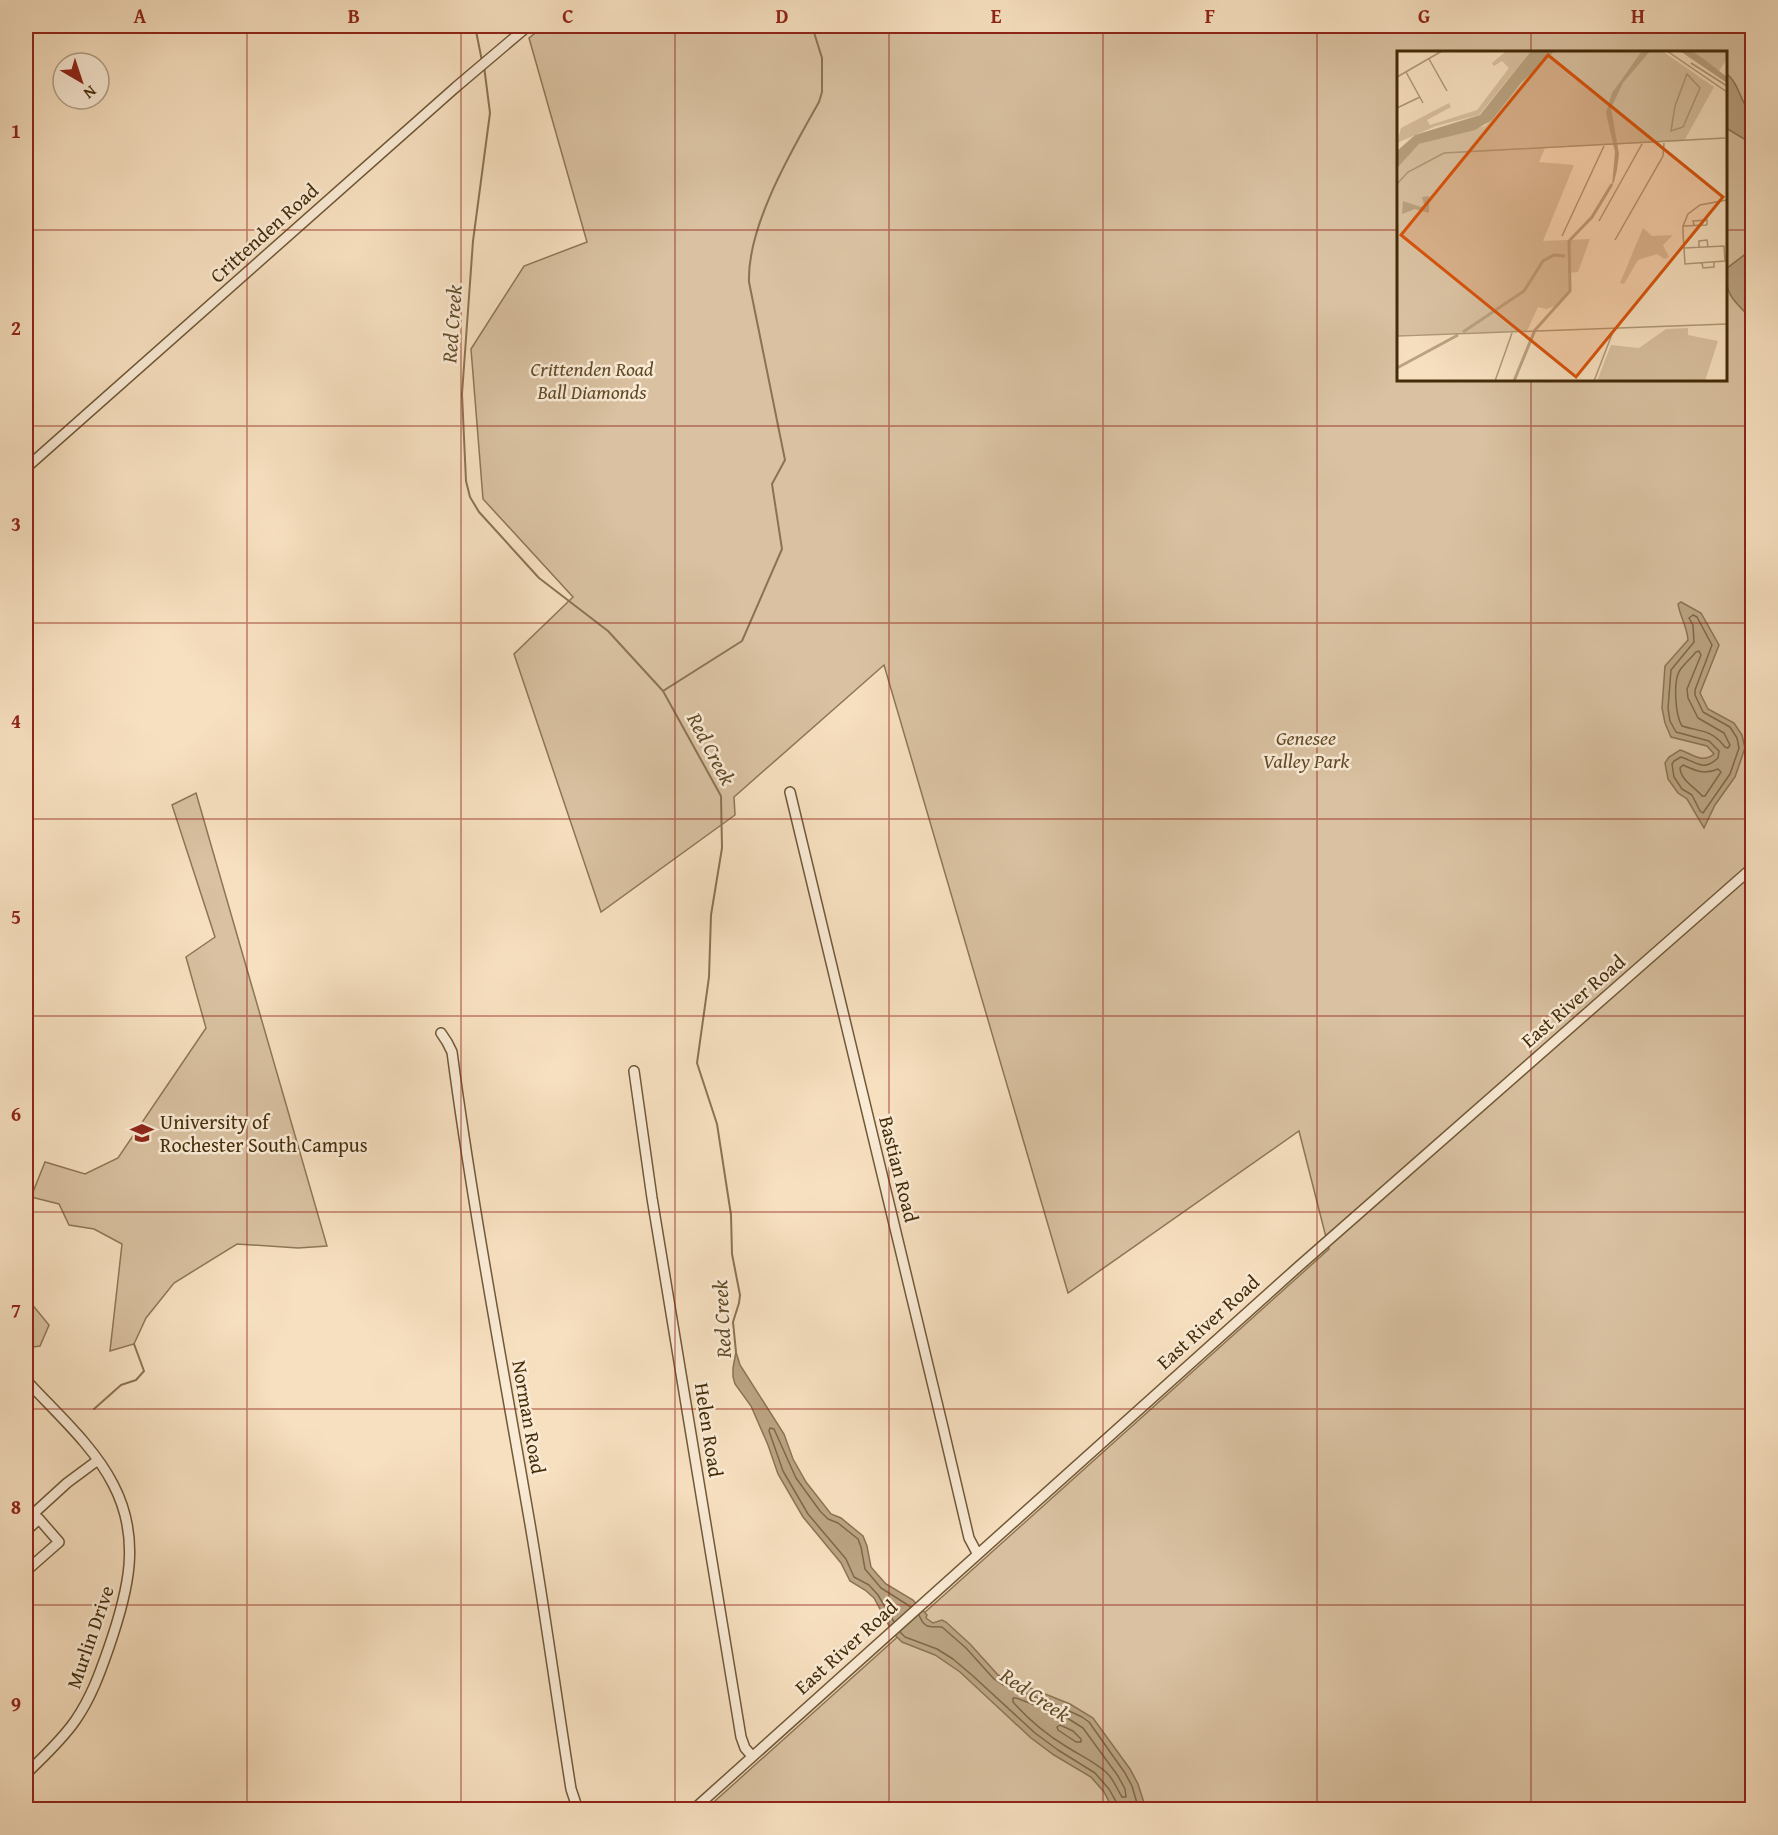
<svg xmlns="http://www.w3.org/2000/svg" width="1778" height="1835" font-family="'Gentium Book Plus',serif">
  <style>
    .green { fill: #d9c1a1; stroke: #8e7655; stroke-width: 1.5; fill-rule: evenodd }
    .water { fill: #baa382; stroke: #8b7352; stroke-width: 1.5 }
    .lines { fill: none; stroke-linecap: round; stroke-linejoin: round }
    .shore { stroke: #7f6846; stroke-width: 1.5 }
    .stream { stroke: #8b7352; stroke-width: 2 }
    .minor-casing { stroke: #715937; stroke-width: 12 }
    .minor { stroke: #faebd6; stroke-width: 9 }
    .grid { fill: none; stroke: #8f2418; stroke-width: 1.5; stroke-opacity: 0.55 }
    .labels { text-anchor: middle; stroke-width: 5; stroke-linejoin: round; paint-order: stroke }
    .street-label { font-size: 20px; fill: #442c09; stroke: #faebd6 }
    .park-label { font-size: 20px; font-style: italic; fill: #624a27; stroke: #faebd6 }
    .poi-label { font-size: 20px; fill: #442c09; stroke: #faebd6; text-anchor: start }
    .water-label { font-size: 21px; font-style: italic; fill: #624a27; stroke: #faebd6 }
    .inset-river { fill: none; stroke: #baa382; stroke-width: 3 }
    .inset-road { fill: none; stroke: #af9877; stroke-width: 1.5 }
    .view { fill: #d8540c; fill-opacity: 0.15; stroke: #d8540c; stroke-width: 3 }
    .inset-edge { fill: none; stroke: #442c09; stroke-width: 3 }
    .neatline { fill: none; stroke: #8f2418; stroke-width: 2 }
    .grid-label { font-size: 20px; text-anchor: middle; font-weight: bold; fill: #8f2418 }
  </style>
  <rect width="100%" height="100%" fill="#f7e0c0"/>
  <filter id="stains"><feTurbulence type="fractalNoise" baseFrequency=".00333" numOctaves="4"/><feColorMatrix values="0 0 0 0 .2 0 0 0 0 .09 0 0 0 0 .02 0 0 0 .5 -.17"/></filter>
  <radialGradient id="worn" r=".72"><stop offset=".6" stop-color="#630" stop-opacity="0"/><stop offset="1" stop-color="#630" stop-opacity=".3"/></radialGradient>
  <!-- green -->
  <path class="green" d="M544,26H1752V1809H706L1329,1249L1299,1131L1068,1293L884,665L734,797L735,815L601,912L514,654L573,597L483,499L471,349L524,266L587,242L529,38ZM1398,52H1726V380H1398Z
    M196,793L327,1246L298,1248L237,1244L174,1283L146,1318L134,1344L110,1351L122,1244L94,1229L69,1225L59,1204L31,1197L45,1162L85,1174L118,1158L206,1028L186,957L215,937L172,805Z
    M26,1297L49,1325L40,1346L26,1348Z"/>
  <!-- water -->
  <path class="water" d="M1726,73C1740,84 1740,103 1752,115V135L1744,139L1726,128Z
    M1752,249V319C1734,301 1725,296 1726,269Z
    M1681,602L1701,613L1719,645L1700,693L1708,709L1734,723L1742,735L1745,748L1735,777L1715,805L1704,828L1687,799L1678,793L1668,779L1665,763L1669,757L1680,750C1693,754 1702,764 1714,754L1707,746L1671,737L1665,723L1662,708L1665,666L1688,640C1687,626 1680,617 1678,604Z
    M736,1352L740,1365L784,1434L793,1459L806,1482L831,1514L841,1518L863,1536L867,1546L871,1567L877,1574L886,1584L913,1600L927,1615L926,1618L933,1623L942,1620L946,1622L970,1644L998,1675L1070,1704L1093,1718L1130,1769L1138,1784L1146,1809H1113L1104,1792L1091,1777L1054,1755L1031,1738L960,1672L935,1655L902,1642L893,1633L874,1598L865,1590L850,1581L841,1563L803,1517L778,1474L768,1445L751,1406L735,1384L733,1377V1368Z"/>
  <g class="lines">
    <!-- shore -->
    <path class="shore" d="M1693,615L1697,617L1712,645L1695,690V695L1703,712L1730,727L1737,738L1739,748L1730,774L1703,813L1700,811L1692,795L1682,789L1674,777L1672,764L1674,761L1681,757C1697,762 1703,772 1718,758L1719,751L1709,741L1676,732L1670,721L1668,708L1671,670L1694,642L1693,625L1689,618Z
      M1699,651L1701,655L1687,689L1688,698L1698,718L1724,733L1730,745L1728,748L1725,747C1711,729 1701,732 1682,726C1675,715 1673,680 1680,670C1684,664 1691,658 1696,652Z
      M1683,765C1696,771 1705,775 1718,769L1721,772L1705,796H1702C1695,787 1681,781 1680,768Z
      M919,1615C925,1630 930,1626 942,1627L966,1648L994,1679L1003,1685L1052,1703L1082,1717L1089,1722L1125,1773L1132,1786L1139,1810
      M894,1622L878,1595L869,1585L854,1577L846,1559L808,1514L783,1471L769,1431L770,1428L774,1429L796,1478L820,1511L828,1519L838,1523L858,1539L861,1547L865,1569L881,1588L911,1607
      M900,1632L905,1637L937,1649L953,1659L973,1676L1035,1733L1058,1750L1095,1773L1109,1789L1118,1805V1810
      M1013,1698H1016L1064,1716L1083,1728L1118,1776L1125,1789L1126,1797H1122C1117,1789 1114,1780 1107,1773C1095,1762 1081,1756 1067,1747C1047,1735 1028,1719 1013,1702Z
      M1060,1725L1073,1731L1081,1739V1742H1076L1058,1730L1057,1727Z"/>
    <!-- stream -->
    <path class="stream" d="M475,26L482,61
      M484,66L490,113L473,241L462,394L466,481L470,497L479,512L539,578L608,631L663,691L721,796L722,848L711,915L709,977L697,1063L717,1124L731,1215L732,1254L740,1295L739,1303L733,1322L736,1352
      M663,691L742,641L782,549L772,484L785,460L749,282C747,226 792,150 819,102L822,92V58L812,26
      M94,1409L121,1385L136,1380L144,1371L134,1344"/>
    <!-- minor casing -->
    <g class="minor-casing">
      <path id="minor" d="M26,468L456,87L528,26
        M790,792C849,1041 911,1289 969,1538L977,1553
        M441,1033L447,1042L452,1052C473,1210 503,1367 530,1524C545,1612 557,1701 571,1789L578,1810
        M634,1071L652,1198L741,1737L745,1748L752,1756
        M26,1380C55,1412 93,1445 113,1484C142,1539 128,1592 109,1647C100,1673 91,1698 75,1721C61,1741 43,1757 26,1774
        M26,1531L39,1519L33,1514L67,1483L98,1460
        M26,1571L59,1542L39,1519
        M693,1810L1298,1267L1752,868"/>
    </g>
    <!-- minor -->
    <use href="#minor" class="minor"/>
  </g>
  <!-- grid -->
  <path class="grid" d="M247,26V1810M461,26V1810M675,26V1810M889,26V1810M1103,26V1810M1317,26V1810M1531,26V52M26,230H1398M1726,230H1752M1531,380V1810M26,426H1752M26,623H1752M26,819H1752M26,1016H1752M26,1212H1752M26,1409H1752M26,1605H1752"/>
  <!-- icons -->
  <defs>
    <g id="university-bare" transform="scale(1.8)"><path d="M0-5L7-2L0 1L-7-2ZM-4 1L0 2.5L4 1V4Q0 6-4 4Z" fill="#8f2418" stroke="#faebd6" stroke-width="2.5" paint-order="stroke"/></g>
  </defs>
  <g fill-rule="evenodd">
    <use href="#university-bare" x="142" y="1133"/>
  </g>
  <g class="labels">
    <!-- street labels -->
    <g class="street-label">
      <text transform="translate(264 233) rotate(-42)" y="7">Crittenden Road</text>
      <text transform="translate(1573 1001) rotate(-41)" y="7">East River Road</text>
      <text transform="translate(899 1169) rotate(76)" y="7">Bastian Road</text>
      <text transform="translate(1208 1322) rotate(-42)" y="7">East River Road</text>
      <text transform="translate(529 1417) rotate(80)" y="7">Norman Road</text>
      <text transform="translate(709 1430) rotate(81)" y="7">Helen Road</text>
      <text transform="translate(90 1637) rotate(-71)" y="7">Murlin Drive</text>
      <text transform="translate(846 1647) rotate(-42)" y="7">East River Road</text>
    </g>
    <!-- park labels -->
    <g class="park-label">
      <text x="592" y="376">Crittenden Road<tspan x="592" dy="23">Ball Diamonds</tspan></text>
      <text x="1306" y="745">Genesee<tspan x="1306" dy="23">Valley Park</tspan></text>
    </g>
    <!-- poi labels -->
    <g class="poi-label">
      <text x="160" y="1129">University of<tspan x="160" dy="23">Rochester South Campus</tspan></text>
    </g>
    <!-- water labels -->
    <g class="water-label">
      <text transform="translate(452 324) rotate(-86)" y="7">Red Creek</text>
      <text transform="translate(711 749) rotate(62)" y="7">Red Creek</text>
      <text transform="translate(722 1319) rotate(-93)" y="7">Red Creek</text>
      <text transform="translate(1035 1695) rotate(34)" y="7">Red Creek</text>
    </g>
  </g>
  <!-- overview -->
  <g transform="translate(1397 51)">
    <rect width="330" height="330" fill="#f7e0c0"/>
    <path d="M109,0H134L82,64L39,75L0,92L4,77L52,52L54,56L30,69L33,74L80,59L112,17L105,10L97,15L95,12ZM158,0H265L317,36L287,90L148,97L142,111L177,114L146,190L193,188L181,221L171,222L172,239L161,254L149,258L141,256L130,280L0,284L2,113L22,93L88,75L134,21ZM295,0H330V8L322,20ZM246,177L255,185L276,184L266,194L272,206L267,208L260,203L241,209L227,233L223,232ZM291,277V284L321,290L308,330H200L214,294L242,297L269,278Z" fill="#d9c1a1"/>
    <path d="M134,0H158L124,32L95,69L78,79L22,93L0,117V100L18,84L83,64ZM245,0H253L226,32L214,57L222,103L220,119L217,131L215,134L218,101L209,62L215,42ZM283,0H295L308,9L330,26V32ZM32,145V162L18,158L5,163L6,150L24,156L27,154L25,146Z" fill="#baa382"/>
    <path class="inset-river" d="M66,281L127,240L146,210L157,204L168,205M0,317L61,284M117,330L138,279L173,240L172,190L195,166L215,133"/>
    <path class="inset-road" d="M270,0L330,41M32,8L50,40M294,12L330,35M9,21L26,52M290,23L303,37L286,76L274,80L278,55ZM0,26L45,0M0,57L23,46M0,133L11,121L47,102L328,87M202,170L245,93M297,174L296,170L310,169V174M286,175L310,174M165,185L207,95M218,189L266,105L267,92M302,196V190L310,189L311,196M287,197L327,195L328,210L288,213L286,182V175L291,163L303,154L330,149M305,212L306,217L317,216V211M0,285L330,273M98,330L115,282M197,330L217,278"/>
    <path class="view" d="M151,4L326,146L179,326L4,184Z"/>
    <rect width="330" height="330" class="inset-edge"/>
  </g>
  <!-- margin -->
  <rect width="1778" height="1835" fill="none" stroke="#f7e0c0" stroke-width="66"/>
  <!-- north arrow -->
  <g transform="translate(81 81) rotate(141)"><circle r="28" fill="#faebd6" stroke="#b19f84" stroke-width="1.5"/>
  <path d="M0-4.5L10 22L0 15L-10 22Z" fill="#8f2418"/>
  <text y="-9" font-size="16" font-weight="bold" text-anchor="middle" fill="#442c09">N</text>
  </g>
  <rect x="33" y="33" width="1712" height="1769" class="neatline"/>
  <g class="grid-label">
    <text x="140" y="23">A</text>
    <text x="354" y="23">B</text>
    <text x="568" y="23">C</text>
    <text x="782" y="23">D</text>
    <text x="996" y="23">E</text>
    <text x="1210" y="23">F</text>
    <text x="1424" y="23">G</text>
    <text x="1638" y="23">H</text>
    <text x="16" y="138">1</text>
    <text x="16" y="335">2</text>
    <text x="16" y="531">3</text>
    <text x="16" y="728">4</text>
    <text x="16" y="924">5</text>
    <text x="16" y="1121">6</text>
    <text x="16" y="1317">7</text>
    <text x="16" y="1514">8</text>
    <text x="16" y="1711">9</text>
  </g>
  <rect width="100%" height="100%" filter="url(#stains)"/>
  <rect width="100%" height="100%" fill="url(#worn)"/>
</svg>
